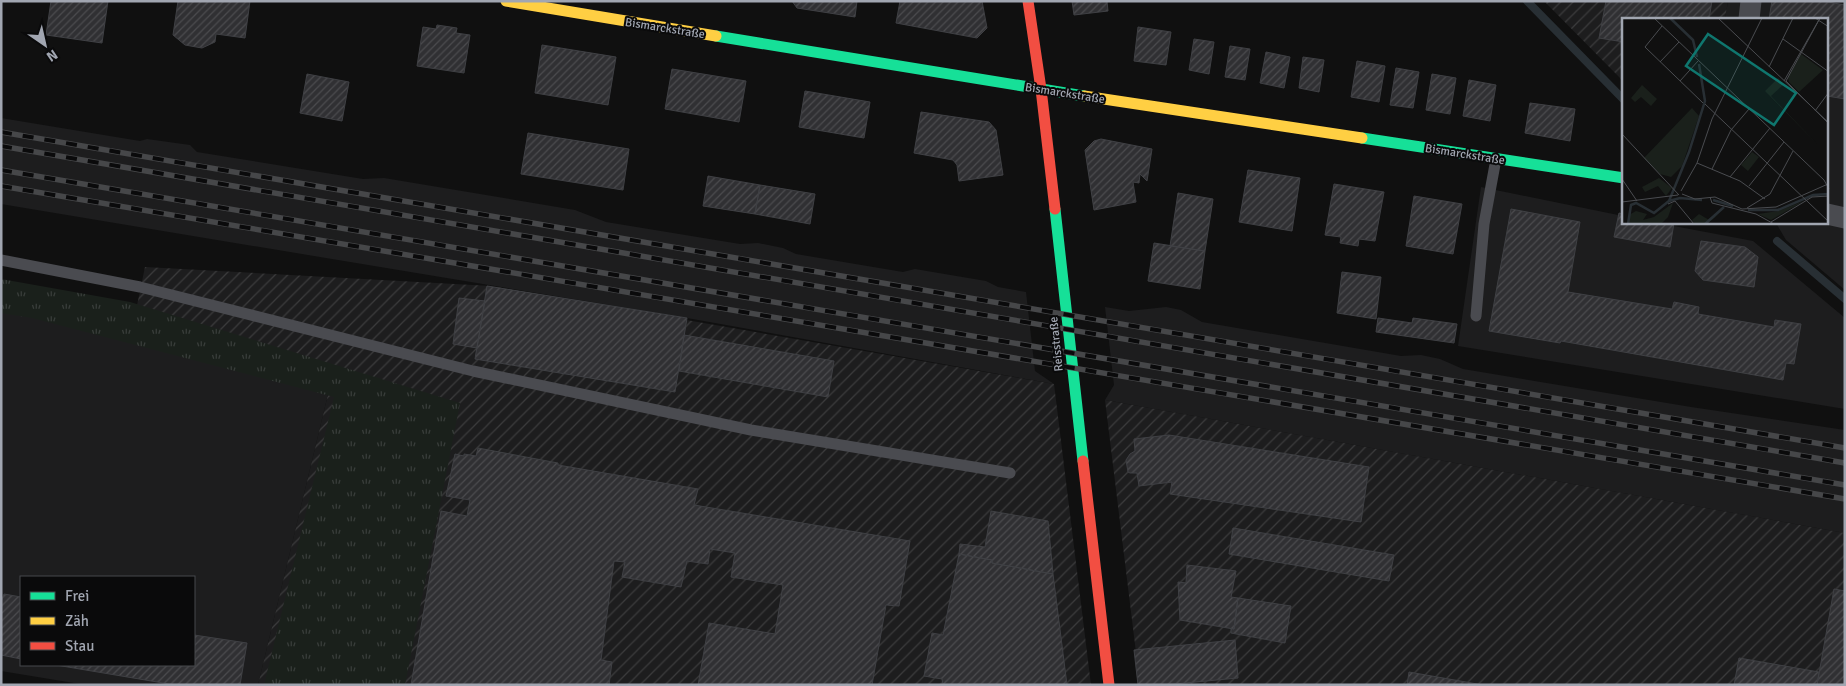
<svg xmlns="http://www.w3.org/2000/svg" width="1846" height="686" font-family="Signika,sans-serif">
  <style>
    .built { fill: #1d1d1e; fill-rule: evenodd }
    .industrial { fill: url(#industrial-furrows) }
    .grass { fill: url(#grass-tufts) }
    .lines { fill: none; stroke-linecap: round; stroke-linejoin: round }
    .stream { stroke: #282f34; stroke-width: 8 }
    .building { fill: url(#building-hatch); stroke: #3f4044 }
    .lane { stroke: #4a4b50; stroke-width: 11 }
    .street { stroke: #4a4b50; stroke-width: 21 }
    .fast { stroke: #16e098; stroke-width: 11 }
    .slow { stroke: #ffcf43; stroke-width: 11 }
    .jam { stroke: #f24e42; stroke-width: 11 }
    .rail-casing { stroke: #464749; stroke-width: 5.5 }
    .rail { stroke: #0a0a0b; stroke-width: 4; stroke-dasharray: 11; stroke-linecap: butt }
    .labels { text-anchor: middle; stroke-width: 4; stroke-linejoin: round; paint-order: stroke }
    .street-label { font-size: 12px; fill: #a1a6b1; stroke: #0a0a0b }
    .inset-river { fill: none; stroke: #282f34; stroke-width: 2.5 }
    .inset-road { fill: none; stroke: #4a4c50; stroke-width: 1 }
    .view { fill: #0f766e; fill-opacity: 0.15; stroke: #0f766e; stroke-width: 2.5 }
    .inset-edge { fill: none; stroke: #a1a6b1; stroke-width: 2.5 }
  </style>
  <defs>
    <pattern id="industrial-furrows" width="10" height="10" patternUnits="userSpaceOnUse" patternTransform="scale(1.25)"><rect width="10" height="10" fill="#1d1d1e"/><path d="M-1 1l2-2M0 10L10 0M9 11l2-2" fill="none" stroke="#3b3b3c"/></pattern>
    <pattern id="grass-tufts" width="24" height="20" patternUnits="userSpaceOnUse" patternTransform="scale(1.25)"><rect width="24" height="20" fill="#1a201b"/><path d="M3 7l-1-3M5 7V3M7 7l1-3M15 17l-1-3M17 17v-4M19 17l1-3" fill="none" stroke="#383d3a"/></pattern>
    <pattern id="building-hatch" width="6" height="6" patternUnits="userSpaceOnUse" patternTransform="scale(1.25)"><rect width="6" height="6" fill="#303033"/><path d="M-1 1l2-2M0 6l6-6M5 7l2-2" fill="none" stroke="#4b4b4e"/></pattern>
  </defs>
  <rect width="100%" height="100%" fill="#101010"/>
  <!-- built -->
  <path class="built" d="M1728,1H1845V290L1786,240L1776,223L1827,222V19H1725Z
    M1,118L140,141L147,139L190,145L197,152L363,179L384,178L575,210L606,222L740,244L758,243L783,248L796,254L903,272L915,269L986,281L998,287L1026,292L1035,371L1054,384L687,318L1,204Z
    M1481,187L1623,216L1624,222L1658,223L1753,241L1845,318V409L1458,346Z
    M1,291L331,382L258,685H86L1,671ZM21,577H194V665H21Z
    M1105,307L1129,311L1166,307L1181,310L1202,322L1401,356L1421,355L1440,359L1463,369L1691,407L1845,430V533L1105,400L1114,385Z"/>
  <!-- industrial -->
  <path class="industrial" d="M1544,1H1728L1725,19H1624L1623,81Z
    M145,267L491,286L1054,384L1091,685H258L331,382L135,315Z
    M1105,400L1845,533V685H1140Z"/>
  <!-- grass -->
  <path class="grass" d="M1,279L130,302L460,403L405,685H264L334,397L32,318L1,313Z"/>
  <g class="lines">
    <!-- stream -->
    <path class="stream" d="M1527,1L1624,100
      M1777,241L1845,299"/>
  </g>
  <!-- building -->
  <path class="building" d="M51,1H108L102,43L46,35Z
    M178,1H250L245,38L216,34L215,42L202,48L185,45L173,35Z
    M792,1H857L855,17L797,8Z
    M900,1H982L987,28L977,38L896,23Z
    M1072,1H1107L1108,11L1074,15Z
    M1606,1H1712L1709,19H1624V42L1599,38Z
    M1772,1H1822L1845,5V99L1827,96V19H1769Z
    M437,25L457,28L456,33L470,35L464,73L417,66L423,27L436,29Z
    M1138,27L1171,32L1166,65L1134,61Z
    M1194,39L1214,42L1209,74L1189,70Z
    M542,45L616,57L608,105L535,93Z
    M1230,46L1250,49L1245,80L1225,77Z
    M1266,52L1290,57L1284,88L1260,83Z
    M1303,57L1324,60L1319,92L1299,88Z
    M1357,61L1385,66L1379,102L1351,97Z
    M1396,68L1419,72L1413,108L1390,105Z
    M672,69L746,81L739,122L665,109Z
    M307,74L349,82L342,121L300,113Z
    M1432,74L1456,78L1450,114L1426,110Z
    M1469,80L1496,85L1490,121L1463,116Z
    M805,91L870,102L864,138L799,127Z
    M1530,103L1575,109L1570,141L1525,133Z
    M921,112L989,122L996,130L1003,175L959,181L957,165L953,160L914,153Z
    M528,133L629,149L623,190L521,174Z
    M1101,139L1152,149L1147,181L1140,174L1139,183L1133,182L1136,202L1094,210L1085,150L1094,141Z
    M1248,170L1300,178L1292,231L1239,222Z
    M708,176L760,185L755,214L703,206Z
    M1334,184L1384,192L1375,241L1359,239L1358,246L1340,243L1341,237L1325,235Z
    M760,185L815,194L810,224L755,214Z
    M1178,193L1213,199L1205,251L1170,246Z
    M1414,196L1462,204L1453,254L1406,246Z
    M1511,209L1580,222L1568,292L1672,309L1674,302L1699,307L1698,314L1774,327L1775,320L1801,324L1794,364L1786,363L1783,380L1561,341L1560,343L1489,331Z
    M1619,213L1624,214V222L1674,223L1670,247L1614,237Z
    M1701,241L1745,247L1758,257L1754,287L1703,280L1695,271Z
    M1154,243L1205,251L1200,289L1148,281Z
    M1342,272L1381,277L1376,319L1337,313Z
    M487,286L687,318L675,392L475,359Z
    M459,298L485,301L477,348L453,344Z
    M1378,318L1412,323L1413,318L1457,324L1454,343L1376,332Z
    M684,335L834,361L828,397L679,371Z
    M1169,435L1369,467L1361,522L1170,494L1172,482L1139,486L1137,473H1130L1128,472L1126,460L1130,454L1135,451L1134,439Z
    M478,448L558,463V465L698,489L694,505L910,541L899,606L886,605L872,685H698L709,623L775,634L783,585L731,577L735,553L710,549L708,564L687,561L681,587L622,577L625,562L614,561L601,660L612,662L609,685H411L441,511L467,516L470,500L446,496L455,454L464,456V454L476,456Z
    M991,511L1048,521L1053,574L992,563V560L959,554L960,544L985,547Z
    M1233,528L1394,555L1389,581L1229,554Z
    M959,554L992,560V563L1053,574L1067,685H943L942,679L924,676L932,633L943,635Z
    M1187,565L1236,571L1231,597L1238,598L1234,629L1180,620L1178,582L1186,583Z
    M1834,589L1845,591V685H1817Z
    M4,594L21,597V659L1,655V602Z
    M1238,598L1291,606L1285,643L1231,633V628L1234,629Z
    M194,635L247,643L240,685H175L56,665H194Z
    M1235,640L1238,678L1164,685H1138L1134,650Z
    M1739,658L1819,672L1817,685H1734Z
    M1409,672L1483,685H1407Z"/>
  <g class="lines">
    <!-- lane -->
    <path class="lane" d="M1,260L140,287L473,371L751,430L1010,473
      M1476,316L1484,224L1496,159"/>
    <!-- street -->
    <path class="street" d="M1749,19L1751,1
      M1827,214L1845,218"/>
    <!-- fast -->
    <path class="fast" d="M716,36L1084,96
      M1362,138L1624,178
      M1055,209L1083,461"/>
    <!-- slow -->
    <path class="slow" d="M506,1L716,36
      M1084,96L1362,138"/>
    <!-- jam -->
    <path class="jam" d="M1028,1L1041,89L1055,209
      M1083,461L1109,685"/>
    <!-- rail casing -->
    <g class="rail-casing">
      <path id="rail" d="M1,132L1845,448
        M1,146L1845,463
        M1,170L1845,485
        M1,186L1845,499"/>
    </g>
    <!-- rail -->
    <use href="#rail" class="rail"/>
  </g>
  <g class="labels">
    <!-- street labels -->
    <g class="street-label">
      <text transform="translate(665 28) rotate(9)" y="4">Bismarckstraße</text>
      <text transform="translate(1065 93) rotate(9)" y="4">Bismarckstraße</text>
      <text transform="translate(1465 154) rotate(9)" y="4">Bismarckstraße</text>
      <text transform="translate(1056 344) rotate(-96)" y="4">Reisstraße</text>
    </g>
  </g>
  <!-- overview -->
  <g transform="translate(1622 18)">
    <rect width="206" height="206" fill="#101010"/>
    <path d="M156,60L162,66L149,78L196,127L143,73ZM20,67L35,81L29,88L19,79L13,84L9,80ZM70,90L77,98L60,148L49,159L38,156L22,140ZM37,160L50,170L44,178L36,168L23,174L20,169Z" fill="#1a201b"/>
    <path d="M77,196L87,202L97,196L85,206H73L70,202Z" fill="#1a201b"/>
    <path d="M179,36L201,52L177,74L167,64L166,59ZM130,134L137,139L126,153L119,147ZM182,183L149,202L136,196L156,193Z" fill="#1a201b"/>
    <path d="M51,185L46,199L39,206H7V197L14,193L25,196L21,202L32,199Z" fill="#1a201b"/>
    <path class="inset-river" d="M48,0L71,22L75,39M91,182L111,188M47,183L67,134L83,83L77,46M126,192H156L191,177L207,176M6,206L9,187L14,185L32,195L47,183L58,180L80,182M83,206L102,189"/>
    <path class="inset-road" d="M32,0L202,162L207,171M96,0L207,105M193,0L207,9M198,0L164,63L207,106M40,8L23,29L81,85M161,21L207,54M38,44L57,24M147,49L171,0M58,63L76,43M162,63L198,0M83,86L207,204M193,93L207,74M0,116L57,177M75,145L118,163L143,181M90,151L109,112L127,91M108,159L148,110M0,161L15,183M127,168L162,124M59,173L75,145L90,101L140,0M60,176L73,181L93,179L120,191M88,179L90,185L134,196L152,206M0,184L56,177M46,186L53,183L72,206M125,190L148,176L171,133M120,191L154,189L206,166M149,204L190,179L207,178"/>
    <path class="view" d="M86,16L174,75L152,107L64,48Z"/>
    <rect width="206" height="206" class="inset-edge"/>
  </g>
  <!-- border -->
  <rect width="1846" height="686" fill="none" stroke="#a1a6b1" stroke-width="5"/>
  <!-- legend -->
  <rect x="20" y="576" width="175" height="90" fill="#0a0a0b" stroke="#46484d"/>
  <rect x="30" y="592" width="25" height="8" fill="#16e098" stroke="#46484d"/>
  <text x="65" y="601" font-size="15" fill="#a1a6b1">Frei</text>
  <rect x="30" y="617" width="25" height="8" fill="#ffcf43" stroke="#46484d"/>
  <text x="65" y="626" font-size="15" fill="#a1a6b1">Zäh</text>
  <rect x="30" y="642" width="25" height="8" fill="#f24e42" stroke="#46484d"/>
  <text x="65" y="651" font-size="15" fill="#a1a6b1">Stau</text>
  <!-- north arrow -->
  <g transform="translate(45 45) rotate(146)" stroke="#0a0a0b" stroke-width="4" paint-order="stroke">
  <path d="M0-4L9 19L0 12L-9 19Z" fill="#a1a6b1"/>
  <text y="-8" font-size="14" font-weight="bold" text-anchor="middle" fill="#a1a6b1">N</text>
  </g>
</svg>
